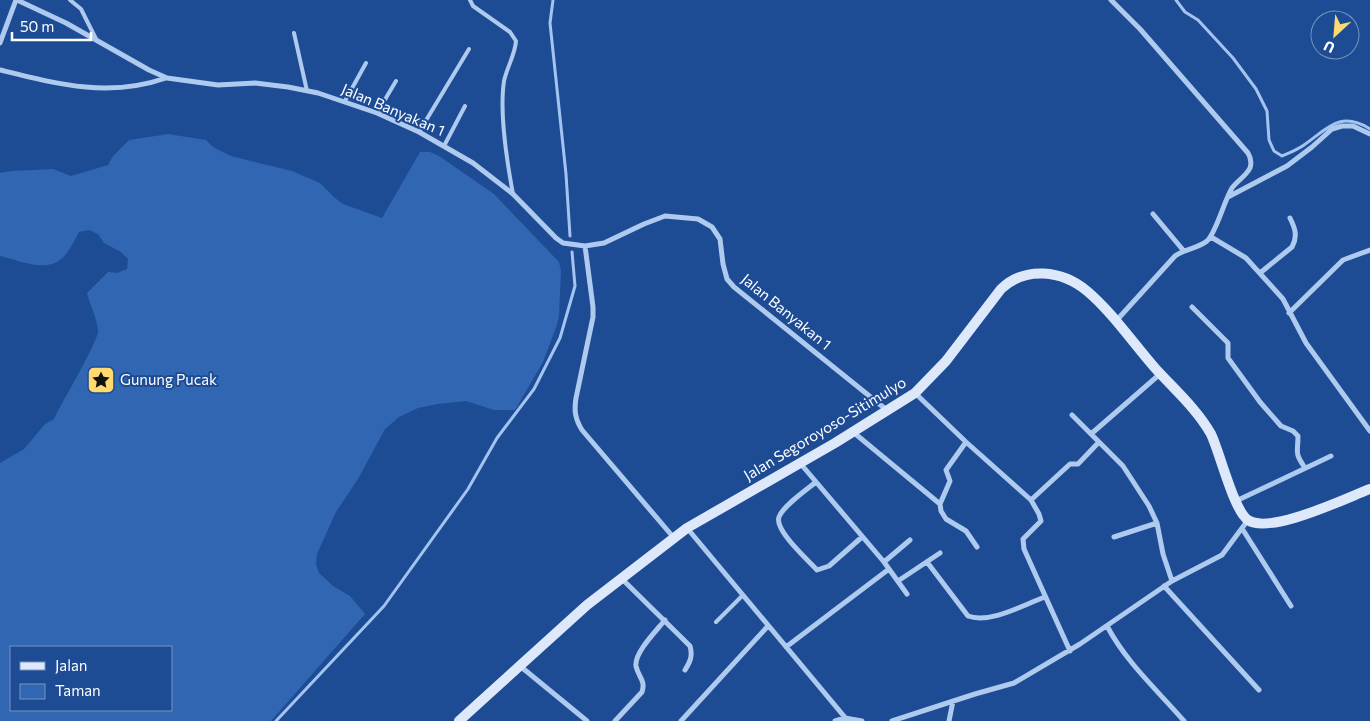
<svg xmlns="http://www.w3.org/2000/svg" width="1370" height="721" font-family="Commissioner,sans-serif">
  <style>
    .green { fill: #3166b2; fill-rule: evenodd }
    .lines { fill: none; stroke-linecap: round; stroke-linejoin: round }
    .stream { stroke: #a3c4f0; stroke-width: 3 }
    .service { stroke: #afcaef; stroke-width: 4 }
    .minor { stroke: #afcaef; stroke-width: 5 }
    .secondary { stroke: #dde8fb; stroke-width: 10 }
    .labels { text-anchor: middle; stroke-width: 4; stroke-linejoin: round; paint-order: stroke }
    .street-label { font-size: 15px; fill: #fff; stroke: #1d4c94 }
    .poi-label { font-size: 15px; fill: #fff; stroke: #1d4c94; text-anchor: start }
  </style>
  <rect width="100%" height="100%" fill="#1d4c94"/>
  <!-- green -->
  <path class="green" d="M168,134L206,140L213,147L231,156L292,171L320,183L335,198L343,204L382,218L420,152H430L439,156L494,194L559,262L561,271L559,316L557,325L543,362L515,410H494L466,401L438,404L418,408L399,417L385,429L358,479L336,512L317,554L316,564L319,573L333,586L350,596L365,614L271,721H0V463L24,449L45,424L54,419C61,404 98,342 98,331C97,317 90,306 87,293L108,272L117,273L127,269L128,259L121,252L104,243L98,234L89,230L79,232C74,241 69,253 61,259C45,273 18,260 0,256V173L12,171L53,169L71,176L108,165L113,156L129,140ZM11,647H171V710H11Z"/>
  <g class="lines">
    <!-- stream -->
    <path class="stream" d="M553,0L550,23L566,174L570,236
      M1176,0L1185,12L1198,20L1233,58L1256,89L1267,111L1269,140L1274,151L1282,156C1289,153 1297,150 1304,145C1327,129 1340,110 1370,129
      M276,721L384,606L468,489L497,438L534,389L560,338L575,286L572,252"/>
    <!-- service -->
    <path class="service" d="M70,0L81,9L96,39
      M470,0L473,6L510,32L516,41C515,55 507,67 504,81C499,114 507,162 513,194
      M294,33L307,91
      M345,101L366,63
      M377,113L396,81
      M419,132L469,49
      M444,146L465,106
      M716,622L743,595"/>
    <!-- minor -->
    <path class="minor" d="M17,0L66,23L149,70L167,78L218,85L255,83L288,87L318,93L377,113L419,132L473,163L513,194L556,238L563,243L585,246L604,243L644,224L665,216L698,219L712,227L720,239L723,264L727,279L734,287L888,411
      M1111,0L1140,29L1248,153C1251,158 1252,162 1250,168C1246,176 1237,181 1232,188C1224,201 1216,233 1207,241C1197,249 1184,249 1175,256L1116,321
      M0,43L16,0
      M0,70C57,84 109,98 166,78
      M1228,197L1287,166L1312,147L1332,129L1342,126H1353L1370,134
      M1153,214L1183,250
      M1211,237L1246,258L1283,299L1306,343L1370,431
      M585,246L593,307V317L576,398C574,410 575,419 582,430L674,538
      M1260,273L1292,247C1298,236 1295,228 1290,218
      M1192,307L1228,343V358L1260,402L1281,426L1293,431L1298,436C1298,453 1294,452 1305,468
      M1289,313L1343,260L1370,250
      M915,393L966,442L1031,500L1039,514L1041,521L1023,539L1024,549L1070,651
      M1072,415L1123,466L1149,506L1157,523L1163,554L1172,581
      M853,432L940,504
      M1091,434L1160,374
      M966,442L946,470L950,481L940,504L941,511L946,519L966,531L977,547
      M800,463L884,562L907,594
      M816,482C806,490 783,506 779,517C774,530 808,560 817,570L829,566L862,537
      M1031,500L1070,464H1078L1099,442
      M1236,501L1331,456
      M687,528L848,721
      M1243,530L1291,606
      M1114,537L1157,523
      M884,562L910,540
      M927,562L968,616C990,624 1023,605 1045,597
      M621,578L690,646C693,656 690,662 685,670
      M898,581L940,553
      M1164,586L1259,690
      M1107,626C1126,662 1157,690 1184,721
      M786,647L889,569
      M520,666L587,721
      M615,721L642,692C646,680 638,677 636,666C634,653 657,630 665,620
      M681,721L768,626
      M835,721L845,718L862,721
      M892,721L975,694L1014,683L1080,644L1172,581L1222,555L1248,520
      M949,721L953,701"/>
    <!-- secondary -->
    <path class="secondary" d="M459,721L587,605L687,528L835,443L915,393L946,361L1001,289C1025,266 1062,270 1087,291C1112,312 1133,343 1155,368C1174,389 1197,409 1211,434C1220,453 1234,511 1248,520C1270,535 1346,498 1370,489"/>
  </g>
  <!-- icons -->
  <defs>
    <g id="sight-square" transform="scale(1.4375)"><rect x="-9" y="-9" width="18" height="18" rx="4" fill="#feda6e" stroke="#1d4c94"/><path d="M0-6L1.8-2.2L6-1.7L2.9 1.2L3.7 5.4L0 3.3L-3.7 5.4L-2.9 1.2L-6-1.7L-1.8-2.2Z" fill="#111"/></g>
  </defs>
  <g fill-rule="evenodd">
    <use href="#sight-square" x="101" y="380"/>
  </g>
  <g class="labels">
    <!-- street labels -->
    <g class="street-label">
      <text transform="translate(393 110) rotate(23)" y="5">Jalan Banyakan 1</text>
      <text transform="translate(786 312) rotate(39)" y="5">Jalan Banyakan 1</text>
      <text transform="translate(825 429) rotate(-31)" y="5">Jalan Segoroyoso-Sitimulyo</text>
    </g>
    <!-- poi labels -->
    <g class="poi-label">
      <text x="120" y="385">Gunung Pucak</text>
    </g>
  </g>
  <!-- legend -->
  <rect x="10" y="646" width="162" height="65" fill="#1d4c94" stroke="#7794bf"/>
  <rect x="20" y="662" width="25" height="8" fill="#dde8fb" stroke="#7794bf"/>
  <text x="55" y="671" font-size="15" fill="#ffffff">Jalan</text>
  <rect x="20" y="684" width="25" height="15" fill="#3166b2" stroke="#7794bf"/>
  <text x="55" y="696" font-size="15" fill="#ffffff">Taman</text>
  <!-- north arrow -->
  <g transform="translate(1335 35) rotate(206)"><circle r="24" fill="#1d4c94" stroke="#7794bf"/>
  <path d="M0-4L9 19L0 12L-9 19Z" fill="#feda6e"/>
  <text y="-8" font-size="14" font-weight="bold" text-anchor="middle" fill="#ffffff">U</text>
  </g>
  <!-- scale -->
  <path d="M12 32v8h79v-8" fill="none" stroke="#ffffff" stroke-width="2.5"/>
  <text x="20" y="32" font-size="15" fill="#ffffff" stroke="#1d4c94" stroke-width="4" paint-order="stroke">50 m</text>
</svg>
